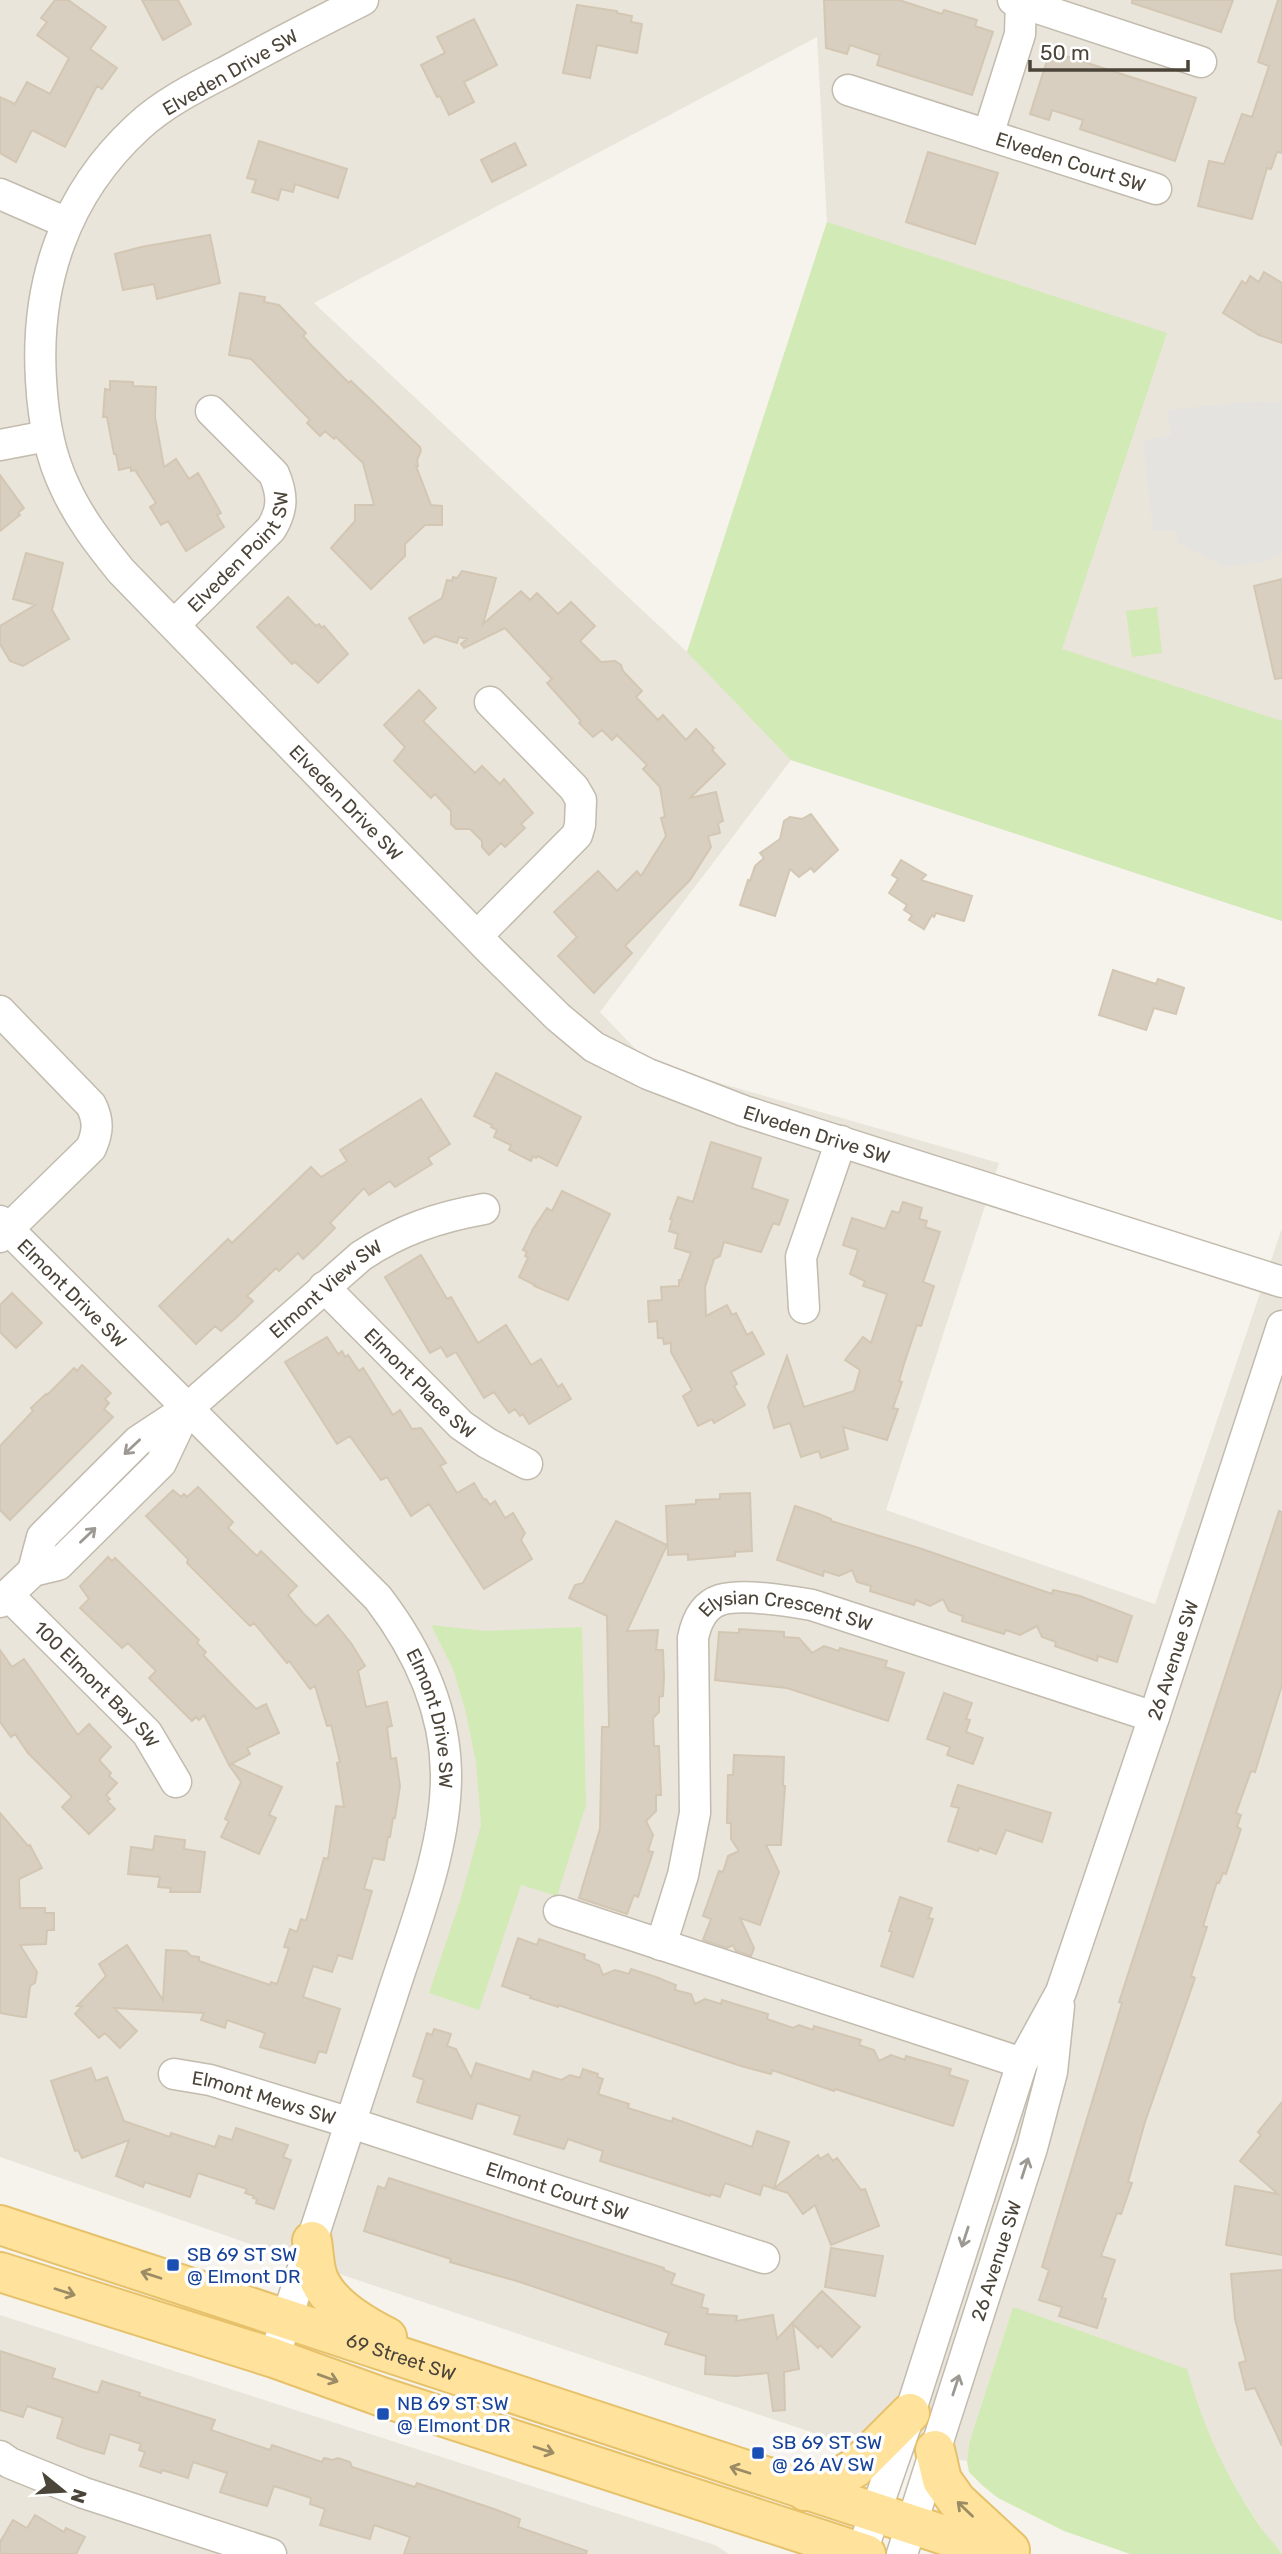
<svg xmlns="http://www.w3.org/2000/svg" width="1282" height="2554" font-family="Rubik,sans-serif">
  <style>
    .residential { fill: #eae5da; fill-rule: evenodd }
    .green { fill: #d2eab5 }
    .parking { fill: #e5e3e0 }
    .building { fill: #d8cfc1; stroke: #d3c7b4; stroke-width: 2 }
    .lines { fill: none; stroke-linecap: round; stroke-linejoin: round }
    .minor-casing { stroke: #c2bbae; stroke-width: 33 }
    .major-casing { stroke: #e6c16a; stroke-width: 42 }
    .minor { stroke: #fff; stroke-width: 30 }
    .major { stroke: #ffe39c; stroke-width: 38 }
    .oneway { stroke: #9c9892 }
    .oneway2 { stroke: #9c8c66 }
    .transit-dot { fill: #1a4fb4; stroke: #fff; stroke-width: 2.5 }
    .labels { text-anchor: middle; stroke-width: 7; stroke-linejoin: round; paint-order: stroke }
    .street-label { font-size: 19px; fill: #4b4439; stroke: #fff }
    .transit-label { font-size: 19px; fill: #164399; stroke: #fff; text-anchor: start }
  </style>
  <rect width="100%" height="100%" fill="#f6f3ec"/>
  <!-- residential -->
  <path class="residential" d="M0,0H1282V921L791,760L600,1012L649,1063L999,1163L886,1510L1155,1604L1282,1228V2553L1263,2531L1238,2492L1218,2457L1202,2419L1013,2307L969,2443L967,2461L832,2439L253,2245L0,2157ZM817,37L827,222L687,652L314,303Z
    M0,2315L715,2545L729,2554H0Z"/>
  <!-- green -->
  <path class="green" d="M827,222L1167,333L1062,649L1282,721V921L791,760L687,652Z
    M1157,607L1162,653L1132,657L1126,611Z
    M431,1625L485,1631L582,1627L586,1805L557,1896L521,1885L479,2010L429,1993L461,1898L481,1825L476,1762L465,1709L453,1669Z
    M1013,2307L1187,2369C1205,2432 1225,2474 1261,2528C1268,2537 1276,2545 1282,2554H1130L1064,2531L998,2498L983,2486L969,2472L967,2461L969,2443Z"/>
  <!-- parking -->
  <path class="parking" d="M1255,401L1282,402V554L1263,562L1225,567L1177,543V531H1153L1143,441L1171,435L1167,410Z"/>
  <!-- building -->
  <path class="building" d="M55,0H68L106,27L90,49L117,68L102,89L97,86L65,147L32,130L16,162L0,153V97L15,104L27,82L50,94L69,58L37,35L47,22L41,18Z
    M142,0H178L191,24L163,40Z
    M824,0H899L942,14L944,10L977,20L975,26L993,32L972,95L877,65L880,55L850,45L847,54L826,48Z
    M1132,0H1233L1221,32L1132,3Z
    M1278,0H1282V153L1277,152L1271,169L1267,168L1252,219L1198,206L1209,161L1224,164L1242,114L1252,117L1269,66L1258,62Z
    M577,5L617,11V13L632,16L631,22L642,24L637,53L597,45L590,78L563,73Z
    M474,19L497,65L464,82L474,102L449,115L440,96L437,97L421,65L445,53L437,37Z
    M1050,51L1196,98L1175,161L1080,129L1083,120L1052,110L1049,120L1030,114Z
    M259,141L347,169L338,198L295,184L293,192L281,189L278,200L252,192L256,180L247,178Z
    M515,143L526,165L492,182L481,160Z
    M928,152L998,173L975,244L906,222Z
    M210,235L220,283L157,299L154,284L123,290L115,254L141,247Z
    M1264,272L1282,283V343L1259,335L1223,313L1242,281L1246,284L1250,276L1259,282Z
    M240,293L265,297L264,302L279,305L306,333L303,336L311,345L349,383L351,381L420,447L421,451L417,460L418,466H416L431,505L442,506V525H425L405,544V556L371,589L331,548L355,521V505H374L363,463L336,437L334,439L325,431L320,436L307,423L310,420L251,359L229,355Z
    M110,381L133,382V386L156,387L155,417L164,467L176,459L189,479L198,473L221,513L217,515L224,527L186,551L168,521L161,525L150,507L156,503L135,470L131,471V467L119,470L116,454H114L107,417H103L105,389L110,390Z
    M0,475L24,508L18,513L20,515L0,531Z
    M26,553L63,563L52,610L69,639L23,666L10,661L0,644V626L35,605L13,599Z
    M462,571L496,578L483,624L521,591L530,600L537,593L558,614L571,602L595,626L580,641L601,662L615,661L621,665L623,671L642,691L636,697L658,720L663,715L686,740L696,729L714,748L712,750L725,764L690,798L716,792L723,821L718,823L720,833L708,836L711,847L690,880L625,946L632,953L594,993L558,956L577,937L554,912L598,871L617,891L637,871L641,876L666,836L661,818L665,817L660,787L643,769L647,765L617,735L612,740L602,730L593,737L579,723L581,721L547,683L552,679L505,628L464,648L461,644L467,639L459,637L457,643L435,636L424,643L409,618L442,598L447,580L452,581L453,577L457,578Z
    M1282,579V678L1275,679L1254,586Z
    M288,597L316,626L319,624L322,628L324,626L348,654L318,683L295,662L292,664L257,627Z
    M419,690L436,708L423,721L475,773L482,766L500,784L504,779L533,813L521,824L525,828L505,847L501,843L489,855L482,847V841L470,829H456L451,824V811L435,794L431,798L394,761L405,747L384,725Z
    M811,814L838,850L814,872L811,868L799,877L790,869L775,916L740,905L748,880L750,881L755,866L764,858L760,853L780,839L784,821L790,817L802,819Z
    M901,860L926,875L921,880L972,896L964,921L936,913L934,917L932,915L924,929L909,920L912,915L904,910L907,905L889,893L898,879L892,875Z
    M1113,970L1156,984L1158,979L1184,988L1176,1014L1154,1008L1146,1030L1099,1015Z
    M496,1073L581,1117L557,1166L538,1156L536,1158L533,1156L531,1161L509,1150L511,1145L494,1137L497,1130L491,1127L492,1125L474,1116Z
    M421,1099L450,1144L428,1158L432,1164L395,1187L390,1181L369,1195L364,1188L330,1223L335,1228L318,1245L303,1259L298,1253L279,1271L276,1268L247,1296L253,1301L236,1318L221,1331L215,1326L196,1344L159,1306L228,1239L232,1243L311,1167L321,1177L347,1161L340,1150Z
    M711,1142L761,1158L752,1188L788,1200L779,1225L773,1223L761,1252L724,1242L720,1256L714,1259L705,1287L706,1316L727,1305L732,1315L736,1313L747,1335L752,1332L764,1354L731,1372L737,1384L734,1386L745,1405L714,1423L712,1419L698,1426L683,1396L692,1390L671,1352V1343L664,1344L663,1338H658L657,1321L649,1322L648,1301L662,1300L661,1287L679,1286V1280H681L691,1253L675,1248L678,1234L669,1231L672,1220L670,1219L678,1197L693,1202Z
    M562,1191L610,1214L568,1300L534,1286L535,1285L519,1277L528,1258L525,1256L527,1252L523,1250L533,1229L547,1208L552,1211Z
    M903,1202L922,1208L919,1219L927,1221L925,1227L940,1232L923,1282L934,1286L921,1326L917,1325L904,1364L899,1381L902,1382L893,1408L898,1409L887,1440L843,1427L848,1449L821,1458L819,1451L801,1457L790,1423L774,1428L768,1407L787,1356L804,1407L854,1391L860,1370L845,1360L863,1337L871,1343L887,1294L863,1286L865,1281L850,1274L858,1250L843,1245L852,1218L885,1229L892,1211L899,1213Z
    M421,1255L447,1299L451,1297L478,1343L506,1325L531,1365L541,1359L558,1387L562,1384L571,1399L529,1424L523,1414L520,1416L515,1409L509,1413L494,1392L484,1398L456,1352L447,1357L441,1347L430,1353L385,1277Z
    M12,1293L42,1323L16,1348L0,1332V1305Z
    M327,1337L338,1354L342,1351L345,1357L348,1355L359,1371L363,1368L393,1415L400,1410L412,1429L421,1428L446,1463L440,1466L457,1493L474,1483L484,1500L486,1499L490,1505L495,1501L505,1518L513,1513L525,1533L521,1540L532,1559L484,1589L429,1504L411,1516L387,1477L381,1480L350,1436L337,1444L285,1362Z
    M82,1365L111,1393L105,1399L109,1403L104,1409L113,1417L10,1520L0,1510V1446L33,1411L31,1408L46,1394L47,1395L74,1368L77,1371Z
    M198,1487L233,1522L228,1528L257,1556L261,1551L297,1586L288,1595L303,1613L316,1626L328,1615L351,1643L365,1666L358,1671L366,1707L387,1702L392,1726L387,1727L391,1759L396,1758L400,1786L395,1818H393L390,1837H388L384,1860L373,1858L364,1889L372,1891L352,1959L338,1955L332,1972L313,1966L303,1997L340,2009L326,2053L319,2051L315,2063L260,2047L265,2033L227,2020L225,2028L201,2020L204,2013L114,2008L137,2031L120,2048L105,2033L99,2038L75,2014L82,2006H77L106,1976L99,1964L127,1945L163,2000L166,1950L186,1951L191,1956L199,1957V1961L270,1985L271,1982L277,1984L289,1948L284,1947L290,1929L297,1932L301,1919L306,1921L324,1858L328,1859L336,1806L344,1807L337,1763L340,1762L331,1725L327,1726L315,1686L310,1689L289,1661L287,1663L254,1623L250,1626L187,1563L188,1559L146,1516L173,1490L181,1497L184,1494L187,1497Z
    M750,1493L752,1551L735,1552V1556L688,1560V1554L668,1555L666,1506L696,1504V1500L720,1499V1494Z
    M795,1506L819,1514L831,1519V1521L922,1549L1052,1594L1053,1590L1080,1596L1132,1616L1117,1662L1098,1656L1097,1661L1055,1646L1056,1642L1042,1637L1037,1626L1020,1635L1006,1630L1004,1634L962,1621L963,1616L949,1611L943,1599L930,1606L916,1600L914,1605L870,1591L871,1586L857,1582L852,1570L839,1576L824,1571L823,1576L777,1560Z
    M1279,1511L1282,1512V1685L1255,1772L1251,1771L1236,1813L1241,1815L1237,1827L1241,1829L1226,1874L1223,1873L1219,1883L1217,1882L1203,1926L1207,1927L1191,1976L1195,1978L1145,2122L1128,2182L1132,2183L1121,2214L1117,2213L1101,2256L1115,2260L1102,2298L1106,2299L1097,2328L1059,2316L1062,2307L1039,2300L1049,2270L1042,2267L1122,2003L1119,2002Z
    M616,1521L667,1545L627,1631L658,1630L656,1650H663L664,1677L663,1696L659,1697V1712L653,1718L654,1746H659L661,1795H656V1811L646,1821L653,1835L648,1851L653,1852L638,1897L634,1895L627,1914L579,1898L600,1829L602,1727H609L607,1616L569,1598L575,1585L583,1583Z
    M108,1557L112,1561L115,1558L199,1640L197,1643L206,1652L203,1655L256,1709L266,1704L279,1733L247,1748L250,1754L231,1764L282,1787L269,1815L276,1818L259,1854L221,1837L229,1821L225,1819L241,1782L229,1765L204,1715L199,1720L196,1717L192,1721L149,1678L156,1671L128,1643L122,1648L80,1608L89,1599L80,1586Z
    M739,1629L784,1632V1637L799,1638L812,1653L824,1646L839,1651L840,1648L887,1661L885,1667L904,1673L888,1721L787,1688L715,1680L719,1632L739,1633Z
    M0,1650L12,1667L24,1659L78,1735L89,1724L111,1747L99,1760L111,1773L109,1776L117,1783L106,1795L110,1799L107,1801L115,1809L89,1834L62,1807L72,1797L28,1753L15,1734L11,1737L0,1722Z
    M944,1693L972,1703L966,1719L970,1720L966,1732L983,1738L973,1764L947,1755L950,1747L927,1739Z
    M734,1755L784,1757L783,1786H785L781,1845H766L779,1872L760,1925L740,1918L754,1948L751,1956L736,1951L733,1945L727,1948L703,1940L711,1919L703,1916L719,1871L723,1872L728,1856L739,1851L731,1839V1823H727L728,1775H733Z
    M958,1785L1051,1813L1042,1842L1006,1830L996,1854L979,1848L978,1851L948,1841L959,1808L951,1806Z
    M0,1813L28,1846L30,1845L42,1868L19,1879L20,1908H45V1913H54V1930H47L46,1944L20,1945L37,1972L35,1983L30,1986L26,2017H22L0,2013Z
    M155,1836L185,1840L184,1849L205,1852L200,1892H170L171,1888L158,1887L160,1877L128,1874L131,1847L153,1850Z
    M900,1897L932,1908L928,1918L933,1919L913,1977L881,1966L892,1932L889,1931Z
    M518,1938L537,1945L539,1939L585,1955L584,1959L599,1965L603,1975L615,1970L629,1974L631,1969L656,1977L676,1985L675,1990L691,1994L695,2004L705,1999L721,2004L722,2000L768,2014L767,2019L793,2028L799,2025L813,2030L814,2026L861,2040L859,2045L874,2050L879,2061L891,2055L905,2060L906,2056L951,2069L949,2075L968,2081L953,2126L835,2089L834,2091L772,2070L771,2074L741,2066L558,2005V2007L530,1998L531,1996L502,1986Z
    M434,2029L451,2034L447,2046L456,2049L471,2078L476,2063L530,2080L533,2071L561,2080L570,2075L580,2078L583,2069L598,2074L597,2077L603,2079L598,2094L629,2104L628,2108L672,2122L673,2118L752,2147L757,2131L789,2142L774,2188L818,2155L820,2159L828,2154L833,2161L837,2158L861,2190L865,2189L879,2226L831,2245L815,2205L803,2214L788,2193L763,2185L760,2195L725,2183L720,2197L711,2194L710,2196L600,2161L603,2151L568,2139L564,2149L514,2134L520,2116L477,2103L472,2119L417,2102L424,2080L413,2076L427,2033L432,2035Z
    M91,2068L96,2081L107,2077L124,2121L170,2137L171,2133L215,2147L219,2136L232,2140L236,2128L288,2145L283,2157L291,2160L274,2209L256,2203L257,2199L253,2198L254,2196L245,2193L247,2189L198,2173L190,2197L145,2182L143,2187L116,2176L129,2140L82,2158L78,2150L75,2151L51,2081Z
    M1282,2102V2255L1226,2245L1235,2186L1278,2194L1240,2161L1261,2135L1258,2132Z
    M389,2178L664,2268V2270L675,2274L671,2284L704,2295L701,2307L708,2309L707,2314L737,2316L736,2321L773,2315L777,2339L822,2291L860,2327L832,2357L820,2345L818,2348L793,2324L799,2369L784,2372L785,2410L773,2411L768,2373L736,2376L705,2374L706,2356L665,2344L669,2333L520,2282L450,2262L451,2259L364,2231L378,2186L385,2189Z
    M831,2248L883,2256L875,2296L825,2287Z
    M1282,2270V2446L1255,2388L1246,2390L1239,2363L1246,2361L1235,2319L1231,2274Z
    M0,2351L55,2369L52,2378L98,2393L102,2381L140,2393L139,2396L215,2420L211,2430L270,2450L272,2445L322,2462L324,2458L333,2460L338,2458L350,2462L352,2467L415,2487L417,2483L494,2509L520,2519L518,2527L587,2551L586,2554H404L410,2537L374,2525L370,2539L320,2525L325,2509L310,2504L311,2498L274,2486L267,2506L242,2499L220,2492L227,2473L193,2462L188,2478L162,2470L161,2473L140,2466L145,2452L139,2450L141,2444L110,2434L104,2454L81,2447L57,2438L63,2418L27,2406L23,2417L0,2410Z
    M35,2515L64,2532L66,2528L85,2537L76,2554H0V2542L13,2520L27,2528Z"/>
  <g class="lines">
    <!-- minor casing -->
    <g class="minor-casing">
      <g id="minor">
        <path id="s1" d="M363,0C317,23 272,46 227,71C196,87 164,103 138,127C65,194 35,283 41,380C43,417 49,454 65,487C79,518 100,545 121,571L490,950L558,1017L594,1047L648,1074L744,1111L1282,1282"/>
        <path d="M1013,0L1201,62"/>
        <path id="s2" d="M848,90L1156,189"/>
        <path d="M988,135L1020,34L1021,0"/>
        <path d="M0,194L67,223"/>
        <path d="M0,445L47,436"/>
        <path id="s3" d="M174,625L271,529C283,510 283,495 274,474L211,411"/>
        <path d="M477,936L577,835L580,825L581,800L574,788L490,702"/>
        <path d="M0,1011L91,1105C99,1121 98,1132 91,1148L0,1237"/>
        <path id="s4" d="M0,1221L378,1598C417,1649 445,1707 446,1773C447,1848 413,1929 391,1999C352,2119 312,2238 274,2358"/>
        <path id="s5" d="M324,1287L461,1425L487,1443L527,1464"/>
        <path d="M804,1308L801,1257L841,1141"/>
        <path id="s6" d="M33,1571L42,1537L138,1441L188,1408L361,1256C400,1230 439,1217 484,1209"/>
        <path id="s7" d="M8,1595L147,1733L176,1782"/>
        <path d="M0,1602L33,1571L58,1565L161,1463L187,1408"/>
        <path d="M559,1911L1022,2063"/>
        <path id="s8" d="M661,1945L683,1875L695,1813L693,1638C696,1623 702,1606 720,1600C742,1593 788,1601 812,1605L1154,1717"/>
        <path id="s9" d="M174,2074L210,2080L351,2123L764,2258"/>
        <path d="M0,2456L10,2463L84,2493L271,2554"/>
        <path id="s10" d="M861,2554L910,2413L1022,2063L1061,1992L1154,1717L1282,1326"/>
        <path id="s11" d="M902,2554L1032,2148L1052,2072L1059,2006"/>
      </g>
    </g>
    <!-- major casing -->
    <g class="major-casing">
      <g id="major">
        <path id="s12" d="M0,2225L1002,2554"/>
        <path d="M312,2241C314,2253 314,2269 319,2280C331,2306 363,2325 387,2337"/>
        <path d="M0,2272L274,2358L382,2397L866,2554"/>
        <path d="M935,2450L942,2480L957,2501L1010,2550"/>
        <path d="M805,2491L836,2479L855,2468L910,2413"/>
      </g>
    </g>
    <!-- minor -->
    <use href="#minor" class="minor"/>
    <!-- major -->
    <use href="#major" class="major"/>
  </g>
  <!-- one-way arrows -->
  <defs><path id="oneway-shaft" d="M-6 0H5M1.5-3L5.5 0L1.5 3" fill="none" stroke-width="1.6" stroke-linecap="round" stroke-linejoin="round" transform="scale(1.75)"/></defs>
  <g class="oneway">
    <use href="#oneway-shaft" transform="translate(132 1447) rotate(137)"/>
    <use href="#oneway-shaft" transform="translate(88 1535) rotate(-44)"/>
    <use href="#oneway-shaft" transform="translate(1025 2168) rotate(-72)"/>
    <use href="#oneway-shaft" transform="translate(965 2237) rotate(108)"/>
    <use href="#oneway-shaft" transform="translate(956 2385) rotate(-72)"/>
  </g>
  <g class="oneway2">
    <use href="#oneway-shaft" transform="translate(151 2275) rotate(-162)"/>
    <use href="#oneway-shaft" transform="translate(65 2292) rotate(18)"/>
    <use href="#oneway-shaft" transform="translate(328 2378) rotate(20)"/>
    <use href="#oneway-shaft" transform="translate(544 2450) rotate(18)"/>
    <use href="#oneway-shaft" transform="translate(740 2470) rotate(-162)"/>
    <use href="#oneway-shaft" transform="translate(965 2509) rotate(-136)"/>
  </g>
  <!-- markers -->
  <g class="transit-dot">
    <rect x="166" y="2258" width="14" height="14" rx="3.5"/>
    <rect x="376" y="2407" width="14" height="14" rx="3.5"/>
    <rect x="751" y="2446" width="14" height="14" rx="3.5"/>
  </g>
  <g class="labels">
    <!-- street labels -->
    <g class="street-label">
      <text transform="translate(230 72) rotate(-30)" y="7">Elveden Drive SW</text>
      <text dy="7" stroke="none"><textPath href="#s2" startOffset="234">Elveden Court SW</textPath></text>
      <text dy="7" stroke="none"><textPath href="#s3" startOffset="100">Elveden Point SW</textPath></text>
      <text dy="7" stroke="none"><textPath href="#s1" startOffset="1074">Elveden Drive SW</textPath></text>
      <text dy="7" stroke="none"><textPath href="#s1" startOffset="1662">Elveden Drive SW</textPath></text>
      <text dy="7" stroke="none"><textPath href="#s6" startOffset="413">Elmont View SW</textPath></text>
      <text dy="7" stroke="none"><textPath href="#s4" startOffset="102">Elmont Drive SW</textPath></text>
      <text dy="7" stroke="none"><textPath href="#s5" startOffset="136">Elmont Place SW</textPath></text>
      <text dy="7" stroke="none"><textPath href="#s8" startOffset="427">Elysian Crescent SW</textPath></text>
      <text dy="7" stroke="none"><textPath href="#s10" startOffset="948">26 Avenue SW</textPath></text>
      <text dy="7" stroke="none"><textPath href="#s7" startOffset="126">100 Elmont Bay SW</textPath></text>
      <text dy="7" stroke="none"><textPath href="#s4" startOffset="668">Elmont Drive SW</textPath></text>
      <text dy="7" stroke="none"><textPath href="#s9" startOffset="93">Elmont Mews SW</textPath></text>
      <text dy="7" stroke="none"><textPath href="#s9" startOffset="401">Elmont Court SW</textPath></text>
      <text dy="7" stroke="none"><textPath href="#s11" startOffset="308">26 Avenue SW</textPath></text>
      <text dy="7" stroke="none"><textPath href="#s12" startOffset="422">69 Street SW</textPath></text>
    </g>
    <!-- transit labels -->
    <g class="transit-label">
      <text x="187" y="2261">SB 69 ST SW<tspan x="187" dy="22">@ Elmont DR</tspan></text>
      <text x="397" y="2410">NB 69 ST SW<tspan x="397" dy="22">@ Elmont DR</tspan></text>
      <text x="772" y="2449">SB 69 ST SW<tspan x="772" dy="22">@ 26 AV SW</tspan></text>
    </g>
  </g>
  <!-- north arrow -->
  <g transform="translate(63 2491) rotate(108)" stroke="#ffffff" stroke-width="5" paint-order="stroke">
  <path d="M0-5L12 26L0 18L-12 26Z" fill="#4b4439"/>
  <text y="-10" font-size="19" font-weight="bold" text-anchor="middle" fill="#4b4439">N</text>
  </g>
  <!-- scale -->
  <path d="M1030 60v10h158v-10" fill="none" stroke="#4b4439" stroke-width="3.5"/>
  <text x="1040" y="60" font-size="21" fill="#4b4439" stroke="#ffffff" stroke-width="5" paint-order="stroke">50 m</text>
</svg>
